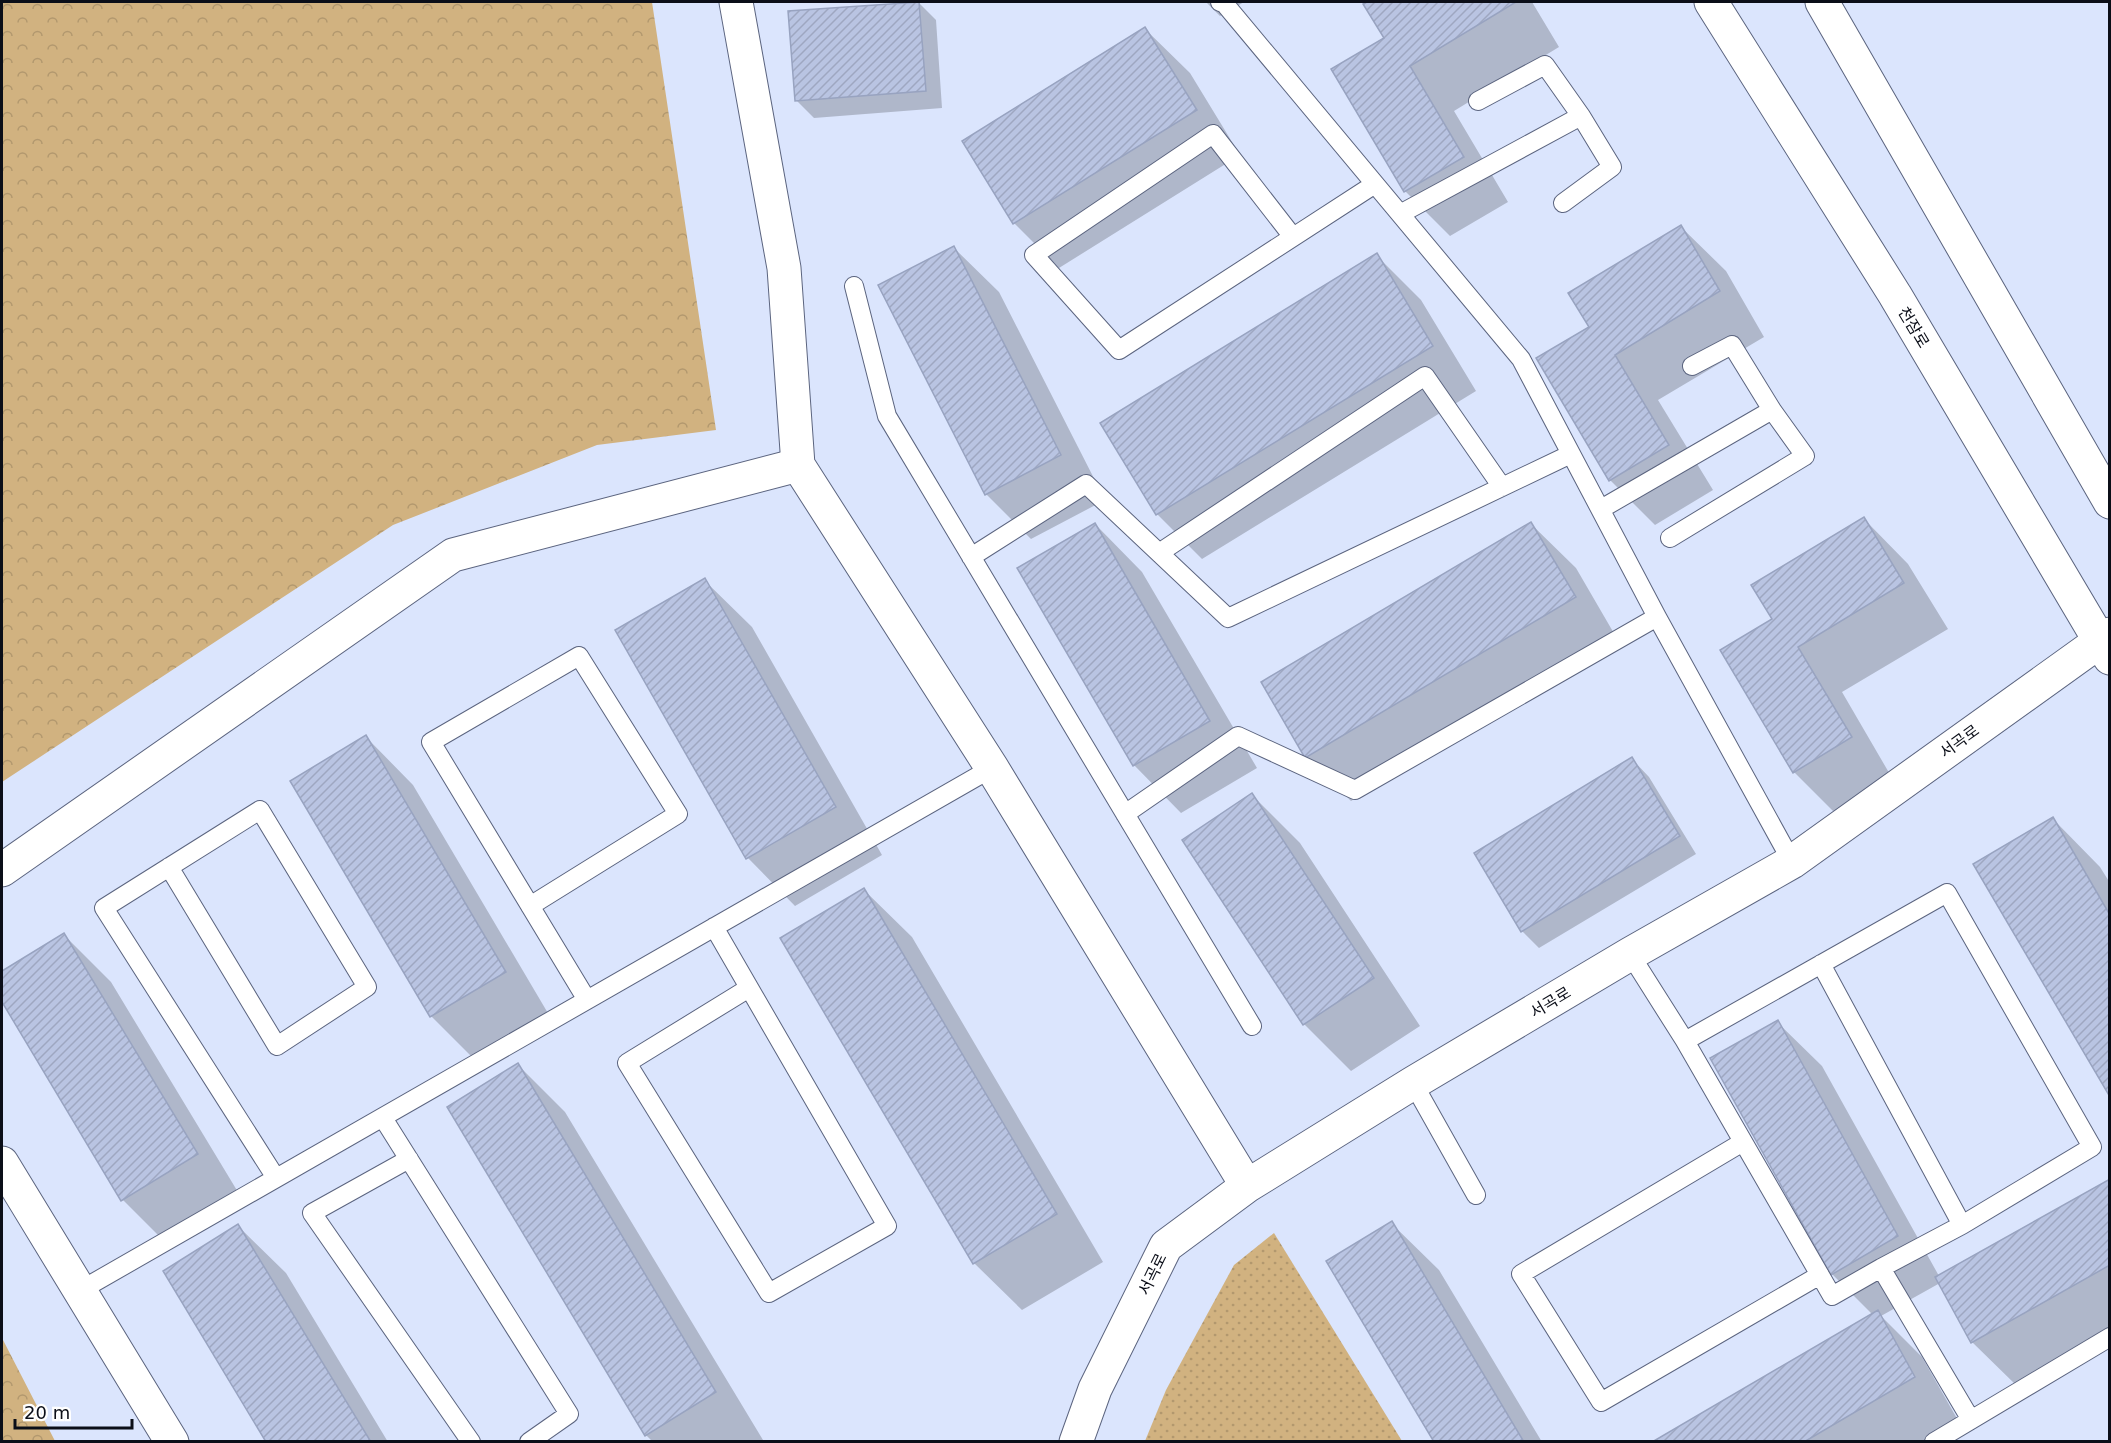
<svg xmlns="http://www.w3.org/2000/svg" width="2111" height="1443" font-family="'DejaVu Sans','Noto Sans KR',sans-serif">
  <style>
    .forest { fill: url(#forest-crowns) }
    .park { fill: url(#park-dots) }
    .shadow { fill: #0003 }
    .building { fill: url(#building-hatch); stroke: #98a3c0; stroke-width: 1.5 }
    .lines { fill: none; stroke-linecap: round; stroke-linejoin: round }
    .service-casing { stroke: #5b647f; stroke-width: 20 }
    .minor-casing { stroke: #5b647f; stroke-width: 35 }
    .tertiary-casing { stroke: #5b647f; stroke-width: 35 }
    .service { stroke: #fff; stroke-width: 18 }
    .minor { stroke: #fff; stroke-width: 33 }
    .tertiary { stroke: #fff; stroke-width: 33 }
    .labels { text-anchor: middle; stroke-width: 6; stroke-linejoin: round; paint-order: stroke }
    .street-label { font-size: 16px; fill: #0b0e18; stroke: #fff }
  </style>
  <defs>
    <pattern id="forest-crowns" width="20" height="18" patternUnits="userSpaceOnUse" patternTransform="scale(1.5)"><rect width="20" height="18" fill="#d1b280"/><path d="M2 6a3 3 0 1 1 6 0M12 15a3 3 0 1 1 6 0" fill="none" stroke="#b2986e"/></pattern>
    <pattern id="park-dots" width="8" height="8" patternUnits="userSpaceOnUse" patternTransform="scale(1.5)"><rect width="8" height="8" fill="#d1b280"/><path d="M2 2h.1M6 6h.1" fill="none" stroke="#b2986e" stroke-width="1.8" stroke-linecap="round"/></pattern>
    <pattern id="building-hatch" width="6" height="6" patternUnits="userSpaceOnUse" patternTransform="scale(1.5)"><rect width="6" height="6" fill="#b9c4e2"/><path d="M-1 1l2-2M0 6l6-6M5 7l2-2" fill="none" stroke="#9ea7c1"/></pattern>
  </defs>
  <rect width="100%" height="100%" fill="#dbe5fd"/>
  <!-- forest -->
  <path class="forest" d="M2,2H652L716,430L597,445L393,525L2,782Z
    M2,1338L55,1441H2Z"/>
  <!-- park -->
  <path class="park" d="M1274,1233L1402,1441H1145L1166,1390L1234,1265Z"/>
  <!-- shadow -->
  <path class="shadow" d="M1206,2H1244L1220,16Z
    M1370,2H1532L1559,47L1454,111L1508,202L1450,236L1405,191L1333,70L1386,39L1365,4Z
    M919,3L936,20L942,108L814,118L797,101Z
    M1145,29L1190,73L1240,155L1059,268L1014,223Z
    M1681,227L1726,271L1764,337L1658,400L1713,490L1655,525L1610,480L1591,328Z
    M954,248L999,292L1105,500L1031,539L986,494Z
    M1376,255L1421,300L1476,391L1202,559L1157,514L1102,423Z
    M1864,519L1908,564L1948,629L1842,692L1895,783L1839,817L1794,772L1774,620Z
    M1095,524L1142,572L1257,768L1181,813L1134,765L1019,569Z
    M1531,524L1576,568L1619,642L1351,801L1306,757Z
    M704,580L752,627L882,855L795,906L748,858L617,631Z
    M366,737L413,785L552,1020L478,1063L431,1016Z
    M1632,759L1649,777L1696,854L1539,948L1522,931Z
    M1252,795L1300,843L1420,1026L1351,1071L1304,1024Z
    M2053,819L2100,867L2110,883V1094Z
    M864,890L912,937L1103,1262L1022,1310L974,1263Z
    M64,935L111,982L244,1202L170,1247L123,1200L2,999V973Z
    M1777,1022L1822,1066L1939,1276L2110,1181V1334L2017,1386L1972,1342L1940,1283L1881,1316L1922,1357L1959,1422L1926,1442H1655L1873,1315L1832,1274Z
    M518,1065L565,1112L763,1440L653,1442L646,1435Z
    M1391,1223L1439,1270L1542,1442H1436Z
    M238,1226L286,1273L388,1442H268Z"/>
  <!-- building -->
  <path class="building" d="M919,2L926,91L795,101L788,11Z
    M1367,2H1516L1410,66L1464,157L1404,192L1331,69L1384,38L1363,4Z
    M1145,27L1197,110L1013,224L962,141Z
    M1681,225L1720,291L1615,355L1669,445L1609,481L1536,358L1589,327L1568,293Z
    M954,246L1061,455L985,495L878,285Z
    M1377,253L1433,346L1156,515L1100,423Z
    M1864,517L1904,583L1798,647L1852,737L1793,773L1720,650L1772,619L1751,585Z
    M1531,522L1576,597L1305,758L1261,682Z
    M1095,523L1210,721L1133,766L1017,568Z
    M705,578L836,807L746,859L615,630Z
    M366,735L506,972L430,1017L290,781Z
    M1632,757L1680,836L1521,932L1474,853Z
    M1252,793L1374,978L1303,1025L1182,840Z
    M2053,817L2110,915V1097L1973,864Z
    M864,888L1057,1214L973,1264L780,938Z
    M64,933L198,1154L121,1201L2,1002V971Z
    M1778,1020L1898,1236L1831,1275L1710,1058Z
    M518,1063L716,1392L645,1436L447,1107Z
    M2110,1179V1265L1971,1343L1935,1277Z
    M1392,1221L1524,1442H1434L1326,1261Z
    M238,1224L371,1442H266L163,1271Z
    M1878,1310L1915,1377L1804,1442H1652Z"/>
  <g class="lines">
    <!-- service casing -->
    <g class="service-casing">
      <path id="service" d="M1220,2L1224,3L1521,359L1657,617L1792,862
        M1478,101L1545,65L1581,116L1612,167L1563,203
        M1400,214L1581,116
        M1293,237L1213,134L1034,255L1119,350L1375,184
        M854,286L887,416L1252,1026
        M1692,366L1732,345L1772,410
        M1601,509L1772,410L1805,456L1670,538
        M1159,553L1425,376L1502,487
        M971,557L1086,484L1228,618L1571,454
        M1125,814L1238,736L1355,790L1657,617
        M169,867L277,1046L367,987L260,810L104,908L276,1178
        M530,906L678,814L579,656L431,742L587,1000
        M714,927L887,1226L769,1293L627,1063L749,988
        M1630,954L1685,1041L1832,1296L1881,1268
        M1685,1041L1947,893L2092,1147L1962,1225L1821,964
        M1413,1083L1476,1195
        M383,1118L569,1414L529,1442
        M1743,1142L1521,1274L1601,1402L1820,1275
        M409,1159L312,1213L471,1442
        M1962,1225L1881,1268L1971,1420
        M81,1290L992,768
        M1934,1442L2110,1337"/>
    </g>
    <!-- minor casing -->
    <g class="minor-casing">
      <path id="minor" d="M2,870L453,555L798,465
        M2,1163L172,1442"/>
    </g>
    <!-- tertiary casing -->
    <g class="tertiary-casing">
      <path id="tertiary" d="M736,2L784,268L798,465L992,768L1247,1186
        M1711,2L1895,295L2110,658
        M1822,2L2110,502
        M1076,1442L1095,1389L1166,1246L1247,1186L1413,1083L1630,954L1792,862L2110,634"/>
    </g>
    <!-- service -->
    <use href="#service" class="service"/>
    <!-- minor -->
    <use href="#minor" class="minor"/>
    <!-- tertiary -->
    <use href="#tertiary" class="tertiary"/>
  </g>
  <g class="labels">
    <!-- street labels -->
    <g class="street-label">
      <text transform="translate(1914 327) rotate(59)" y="6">천잠로</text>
      <text transform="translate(1959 741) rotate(-36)" y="6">서곡로</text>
      <text transform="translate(1550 1002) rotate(-31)" y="6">서곡로</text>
      <text transform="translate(1152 1274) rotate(-64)" y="6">서곡로</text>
    </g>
  </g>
  <!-- border -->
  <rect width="2111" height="1443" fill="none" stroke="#0b0e18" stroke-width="6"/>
  <!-- scale -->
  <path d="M15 1419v9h117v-9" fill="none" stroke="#0b0e18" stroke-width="3"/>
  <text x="24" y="1419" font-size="18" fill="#0b0e18" stroke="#ffffff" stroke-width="4.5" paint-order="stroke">20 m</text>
</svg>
